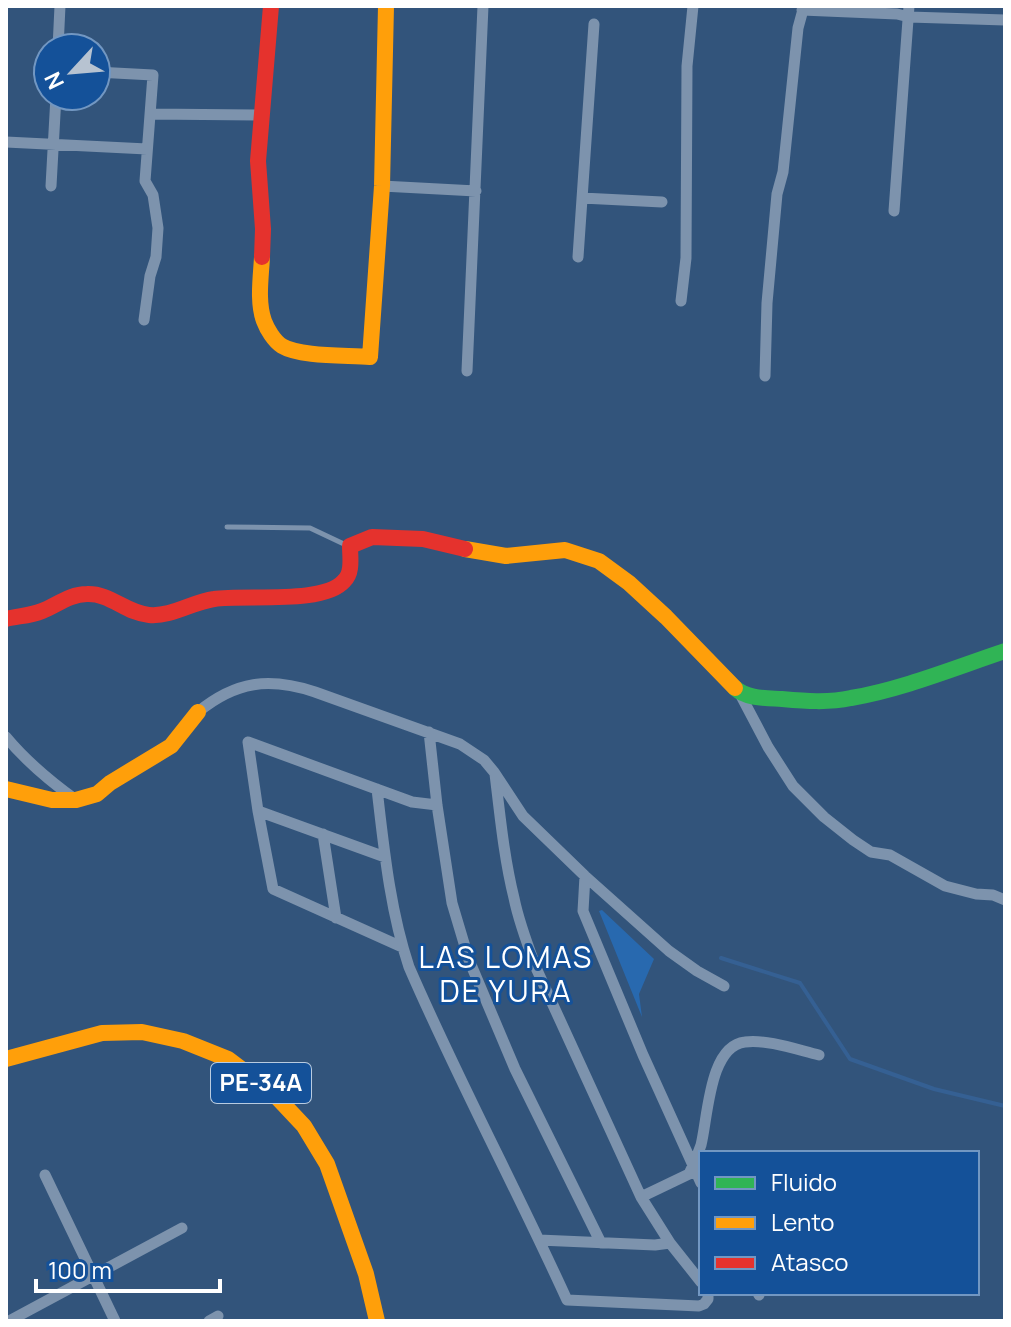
<svg xmlns="http://www.w3.org/2000/svg" width="1011" height="1327" font-family="Manrope,sans-serif">
  <style>
    .green { fill: #2869af }
    .lines { fill: none; stroke-linecap: round; stroke-linejoin: round }
    .stream { stroke: #356093; stroke-width: 4 }
    .lane { stroke: #7d93ad; stroke-width: 5 }
    .street { stroke: #7d93ad; stroke-width: 11 }
    .fast { stroke: #30b455; stroke-width: 16 }
    .slow { stroke: #ff9f0a; stroke-width: 16 }
    .jam { stroke: #e5322d; stroke-width: 16 }
    .labels { text-anchor: middle; stroke-width: 6; stroke-linejoin: round; paint-order: stroke }
    .shield { fill: #145199; stroke: #b8cbe0; stroke-width: 2 }
    .shield-label { font-size: 24px; font-weight: bold; fill: #fff }
    .quarter-label { font-size: 30px; letter-spacing: 2px; fill: #fff; stroke: #145199 }
  </style>
  <rect width="100%" height="100%" fill="#32547b"/>
  <!-- green -->
  <path class="green" d="M602,910L654,959L639,994L642,1017L599,911Z"/>
  <g class="lines">
    <!-- stream -->
    <path class="stream" d="M721,958L800,983L850,1059L934,1089L1005,1106"/>
    <!-- lane -->
    <path class="lane" d="M227,527L310,528L346,545"/>
    <!-- street -->
    <path class="street" d="M802,10L897,14L909,17L1005,20
      M58,48L60,6
      M96,72L153,75L145,181L153,195L158,228L156,257L150,276L144,320
      M150,114L262,115
      M6,142L147,149
      M51,186L56,96
      M382,186L476,191
      M582,198L662,202
      M894,211L909,6
      M578,257L594,24
      M681,301L686,258L687,66L693,6
      M467,371L483,6
      M765,376L767,303L777,194L783,172L798,28L804,6
      M739,692L768,747L793,786L824,817L853,840L871,852L890,855L945,886L976,894L993,895L1005,900
      M198,712C236,681 269,677 315,692L460,744L484,760L494,772L523,816L585,876L669,951L697,971L724,986
      M429,732L437,805L452,903L469,960L515,1069L601,1243
      M6,737C26,761 51,782 76,800
      M495,774C500,815 504,858 514,898C519,923 528,946 537,970L641,1197L670,1243L701,1282
      M377,789C384,849 390,910 409,967C458,1080 516,1188 567,1300L699,1306L704,1304L708,1299V1293
      M258,811L385,857
      M323,834L336,918
      M585,876L583,911L643,1055L701,1183
      M402,947L273,889L258,811L248,742L412,802L437,805
      M45,1175L115,1321
      M641,1197L689,1174C693,1166 698,1154 701,1145C708,1117 709,1046 745,1042C767,1039 798,1050 819,1055
      M539,1240L655,1245L670,1243
      M758,1293L759,1295
      M9,1321L182,1228
      M209,1321L218,1316"/>
    <!-- fast -->
    <path class="fast" d="M735,688C747,699 767,698 782,699C805,701 828,703 851,698C903,689 954,668 1005,651"/>
    <!-- slow -->
    <path class="slow" d="M262,257C261,277 257,302 264,321C267,329 274,341 282,346C300,357 347,355 370,357L382,186L386,6
      M465,549L506,556L565,550L599,561L629,583L666,617L735,688
      M6,789L52,800H76L97,794L110,783L171,746L198,712
      M6,1059L102,1033L142,1032L183,1041L228,1059L272,1092L304,1126L327,1164L366,1274L377,1321"/>
    <!-- jam -->
    <path class="jam" d="M262,257L263,229L258,161L271,6
      M6,619C18,616 30,616 42,611C57,605 70,594 87,594C110,593 126,613 149,615C172,617 192,602 214,599C245,594 323,605 344,581C353,573 350,557 350,546L372,537L423,539L465,549"/>
  </g>
  <g class="labels">
    <!-- shield labels -->
    <rect class="shield" x="211" y="1063" width="100" height="40" rx="6"/>
    <g class="shield-label">
      <text x="261" y="1091">PE-34A</text>
    </g>
    <!-- quarter labels -->
    <g class="quarter-label">
      <text x="506" y="968">LAS LOMAS<tspan x="506" dy="34">DE YURA</tspan></text>
    </g>
  </g>
  <!-- border -->
  <rect width="1011" height="1327" fill="none" stroke="#ffffff" stroke-width="16"/>
  <!-- legend -->
  <rect x="699" y="1151" width="280" height="144" fill="#145199" stroke="#7297c2" stroke-width="2"/>
  <rect x="715" y="1177" width="40" height="12" fill="#30b455" stroke="#7297c2" stroke-width="2"/>
  <text x="771" y="1191" font-size="24" fill="#ffffff">Fluido</text>
  <rect x="715" y="1217" width="40" height="12" fill="#ff9f0a" stroke="#7297c2" stroke-width="2"/>
  <text x="771" y="1231" font-size="24" fill="#ffffff">Lento</text>
  <rect x="715" y="1257" width="40" height="12" fill="#e5322d" stroke="#7297c2" stroke-width="2"/>
  <text x="771" y="1271" font-size="24" fill="#ffffff">Atasco</text>
  <!-- north arrow -->
  <g transform="translate(72 72) rotate(244)"><circle r="38" fill="#145199" stroke="#7297c2" stroke-width="2"/>
  <path d="M0-6L14 30L0 20L-14 30Z" fill="#b7c3d1"/>
  <text y="-12" font-size="22" font-weight="bold" text-anchor="middle" fill="#ffffff">N</text>
  </g>
  <!-- scale -->
  <path d="M36 1279v12h184v-12" fill="none" stroke="#ffffff" stroke-width="4"/>
  <text x="48" y="1279" font-size="24" fill="#ffffff" stroke="#145199" stroke-width="6" paint-order="stroke">100 m</text>
</svg>
